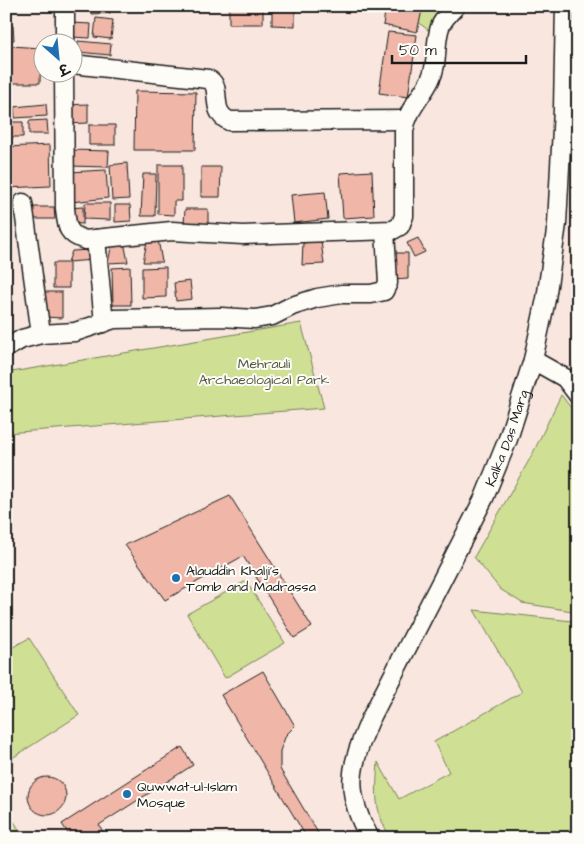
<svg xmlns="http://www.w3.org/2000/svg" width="584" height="844" font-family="'Architects Daughter','Playpen Sans Deva',sans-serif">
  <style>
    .green { fill: #cfe095; stroke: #767e58 }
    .building { fill: #f0b7a8; stroke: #1c1c1c }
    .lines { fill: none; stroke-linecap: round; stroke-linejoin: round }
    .minor-casing { stroke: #1c1c1c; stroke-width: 21 }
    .minor { stroke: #fdfcf7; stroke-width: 18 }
    .poi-dot { fill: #1f6fb2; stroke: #fdfcf7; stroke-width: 2 }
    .labels { text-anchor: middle; stroke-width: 4; stroke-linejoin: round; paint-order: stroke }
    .park-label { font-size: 14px; fill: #525740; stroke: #fdfcf7 }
    .street-label { font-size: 14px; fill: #1c1c1c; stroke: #fdfcf7 }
    .poi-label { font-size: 14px; fill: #1c1c1c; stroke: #fdfcf7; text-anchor: start }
  </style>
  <rect width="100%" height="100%" fill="#f9e7df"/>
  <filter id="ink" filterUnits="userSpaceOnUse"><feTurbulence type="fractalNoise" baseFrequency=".02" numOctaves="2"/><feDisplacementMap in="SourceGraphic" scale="10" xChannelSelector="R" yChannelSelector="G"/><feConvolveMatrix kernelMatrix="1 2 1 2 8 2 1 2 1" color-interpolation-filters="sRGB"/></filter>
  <g filter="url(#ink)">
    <!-- green -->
    <path class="green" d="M398,6H453L428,30Z
      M301,323L324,408L6,433V373Z
      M561,395L578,417V612L522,603L500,589L474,557L532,455Z
      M246,581L285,643L225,678L187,614Z
      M474,610L572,621L578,630V838H391C373,810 376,793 378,762L399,799L449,772L434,742L522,692Z
      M29,638L79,715L6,762V651Z
      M6,810L25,838H6Z"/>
    <!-- building -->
    <path class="building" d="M91,6H110V13L92,14Z
      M272,6H295V26L272,25Z
      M386,6H423L417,32L383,25Z
      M229,7H263V24H229Z
      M96,18L113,20L111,39L94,37Z
      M72,23L91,24L90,38L71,37Z
      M6,26H13L14,40L6,41Z
      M388,32L417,35L408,97L379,93Z
      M78,41L111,44L110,55L78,52Z
      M11,46L41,48L40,83H9Z
      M135,91L196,92L195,150H134Z
      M46,104L47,116L15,118L14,107Z
      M88,104V123L67,124L66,105Z
      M47,120L48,134H29V121Z
      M6,122H23V137H6Z
      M89,125H115V145H89Z
      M50,145L51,186L6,188V147Z
      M69,150L109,151L108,167L69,166Z
      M127,163L129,199L112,200L110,165Z
      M158,165H182V201H174V215L158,214Z
      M201,167H221L220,197H201Z
      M106,170L108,198L71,202L69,172Z
      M372,171L374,216L343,218L340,173Z
      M143,174H156L155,216H141Z
      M6,192H10V205H6Z
      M325,192L328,219L294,223L291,195Z
      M85,203H110V220L84,219Z
      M115,205H130L131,221L115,222Z
      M28,207H54L55,219H28Z
      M83,207V224L69,223L68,208Z
      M185,209H208V224H184Z
      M418,238L425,252L414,257L407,243Z
      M158,239L162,262H143L147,241Z
      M321,241L324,264L302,265L303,243Z
      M124,242L128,262L108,263L112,243Z
      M91,250L93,260L68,262L72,251Z
      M392,253H408V279L392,280Z
      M6,260H9L8,271H6Z
      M53,263H69V288H53Z
      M130,267L131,305H113L112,268Z
      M166,267V297L142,298V268Z
      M190,281L192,299L176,301L174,283Z
      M45,292H62V318L45,317Z
      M578,340V381L572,374Z
      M230,496L312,627L294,638L243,556L165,600L125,545Z
      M263,671L295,726L286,735L280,751V769L321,838H307L221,695Z
      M182,747L193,765L99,825L107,838H71L62,824Z
      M28 796a19 19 0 1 1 38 0a19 19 0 1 1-38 0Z"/>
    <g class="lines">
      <!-- minor casing -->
      <g class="minor-casing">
        <g id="minor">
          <path d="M63,6L65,10V42"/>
          <path d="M72,64L208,79C224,86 208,111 229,121L405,120"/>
          <path d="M64,72L65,208C67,226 66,234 85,240L172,231L243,235L393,230L400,226L404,216V131C407,110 421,98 430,80C439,63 434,45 440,27C443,19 450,12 456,6"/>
          <path d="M23,203L41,334"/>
          <path d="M96,239L104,323"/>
          <path d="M6,348L22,339L41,334L75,332L114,319L221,317L255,319L272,316L292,306L317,298L342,294H371L384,291L388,283L385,231"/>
          <path d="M533,360L565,378L578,395"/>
          <path id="s1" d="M370,838C343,791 350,767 370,720L484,498L508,439L533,360L546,299L557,224L563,109L565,6"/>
        </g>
      </g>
      <!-- minor -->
      <use href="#minor" class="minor"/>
    </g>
  </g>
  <!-- markers -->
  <g class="poi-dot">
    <circle cx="176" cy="578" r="5"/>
    <circle cx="127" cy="794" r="5"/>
  </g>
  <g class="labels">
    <!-- park labels -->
    <g class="park-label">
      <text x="264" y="368">Mehrauli<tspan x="264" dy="16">Archaeological Park</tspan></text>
    </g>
    <!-- street labels -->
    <g class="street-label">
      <text dy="5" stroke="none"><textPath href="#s1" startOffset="438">Kalka Das Marg</textPath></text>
    </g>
    <!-- poi labels -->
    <g class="poi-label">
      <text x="186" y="575">Alauddin Khalji's<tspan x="186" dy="16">Tomb and Madrassa</tspan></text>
      <text x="137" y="791">Quwwat-ul-Islam<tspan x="137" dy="16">Mosque</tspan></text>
    </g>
  </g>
  <!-- margin -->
  <rect width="584" height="844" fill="none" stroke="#fdfcf7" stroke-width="25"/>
  <rect x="12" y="12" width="559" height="819" fill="none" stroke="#1c1c1c" stroke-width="2" filter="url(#ink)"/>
  <!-- north arrow -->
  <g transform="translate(58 58) rotate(153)"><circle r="24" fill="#fdfcf7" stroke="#a3a29f"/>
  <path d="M0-4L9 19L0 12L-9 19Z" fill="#1f6fb2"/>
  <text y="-8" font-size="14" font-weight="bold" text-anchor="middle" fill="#1c1c1c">उ</text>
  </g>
  <!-- scale -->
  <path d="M392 55v8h134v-8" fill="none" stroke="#1c1c1c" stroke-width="2.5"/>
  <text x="399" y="55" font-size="15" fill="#1c1c1c" stroke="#fdfcf7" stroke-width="4" paint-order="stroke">50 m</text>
</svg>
